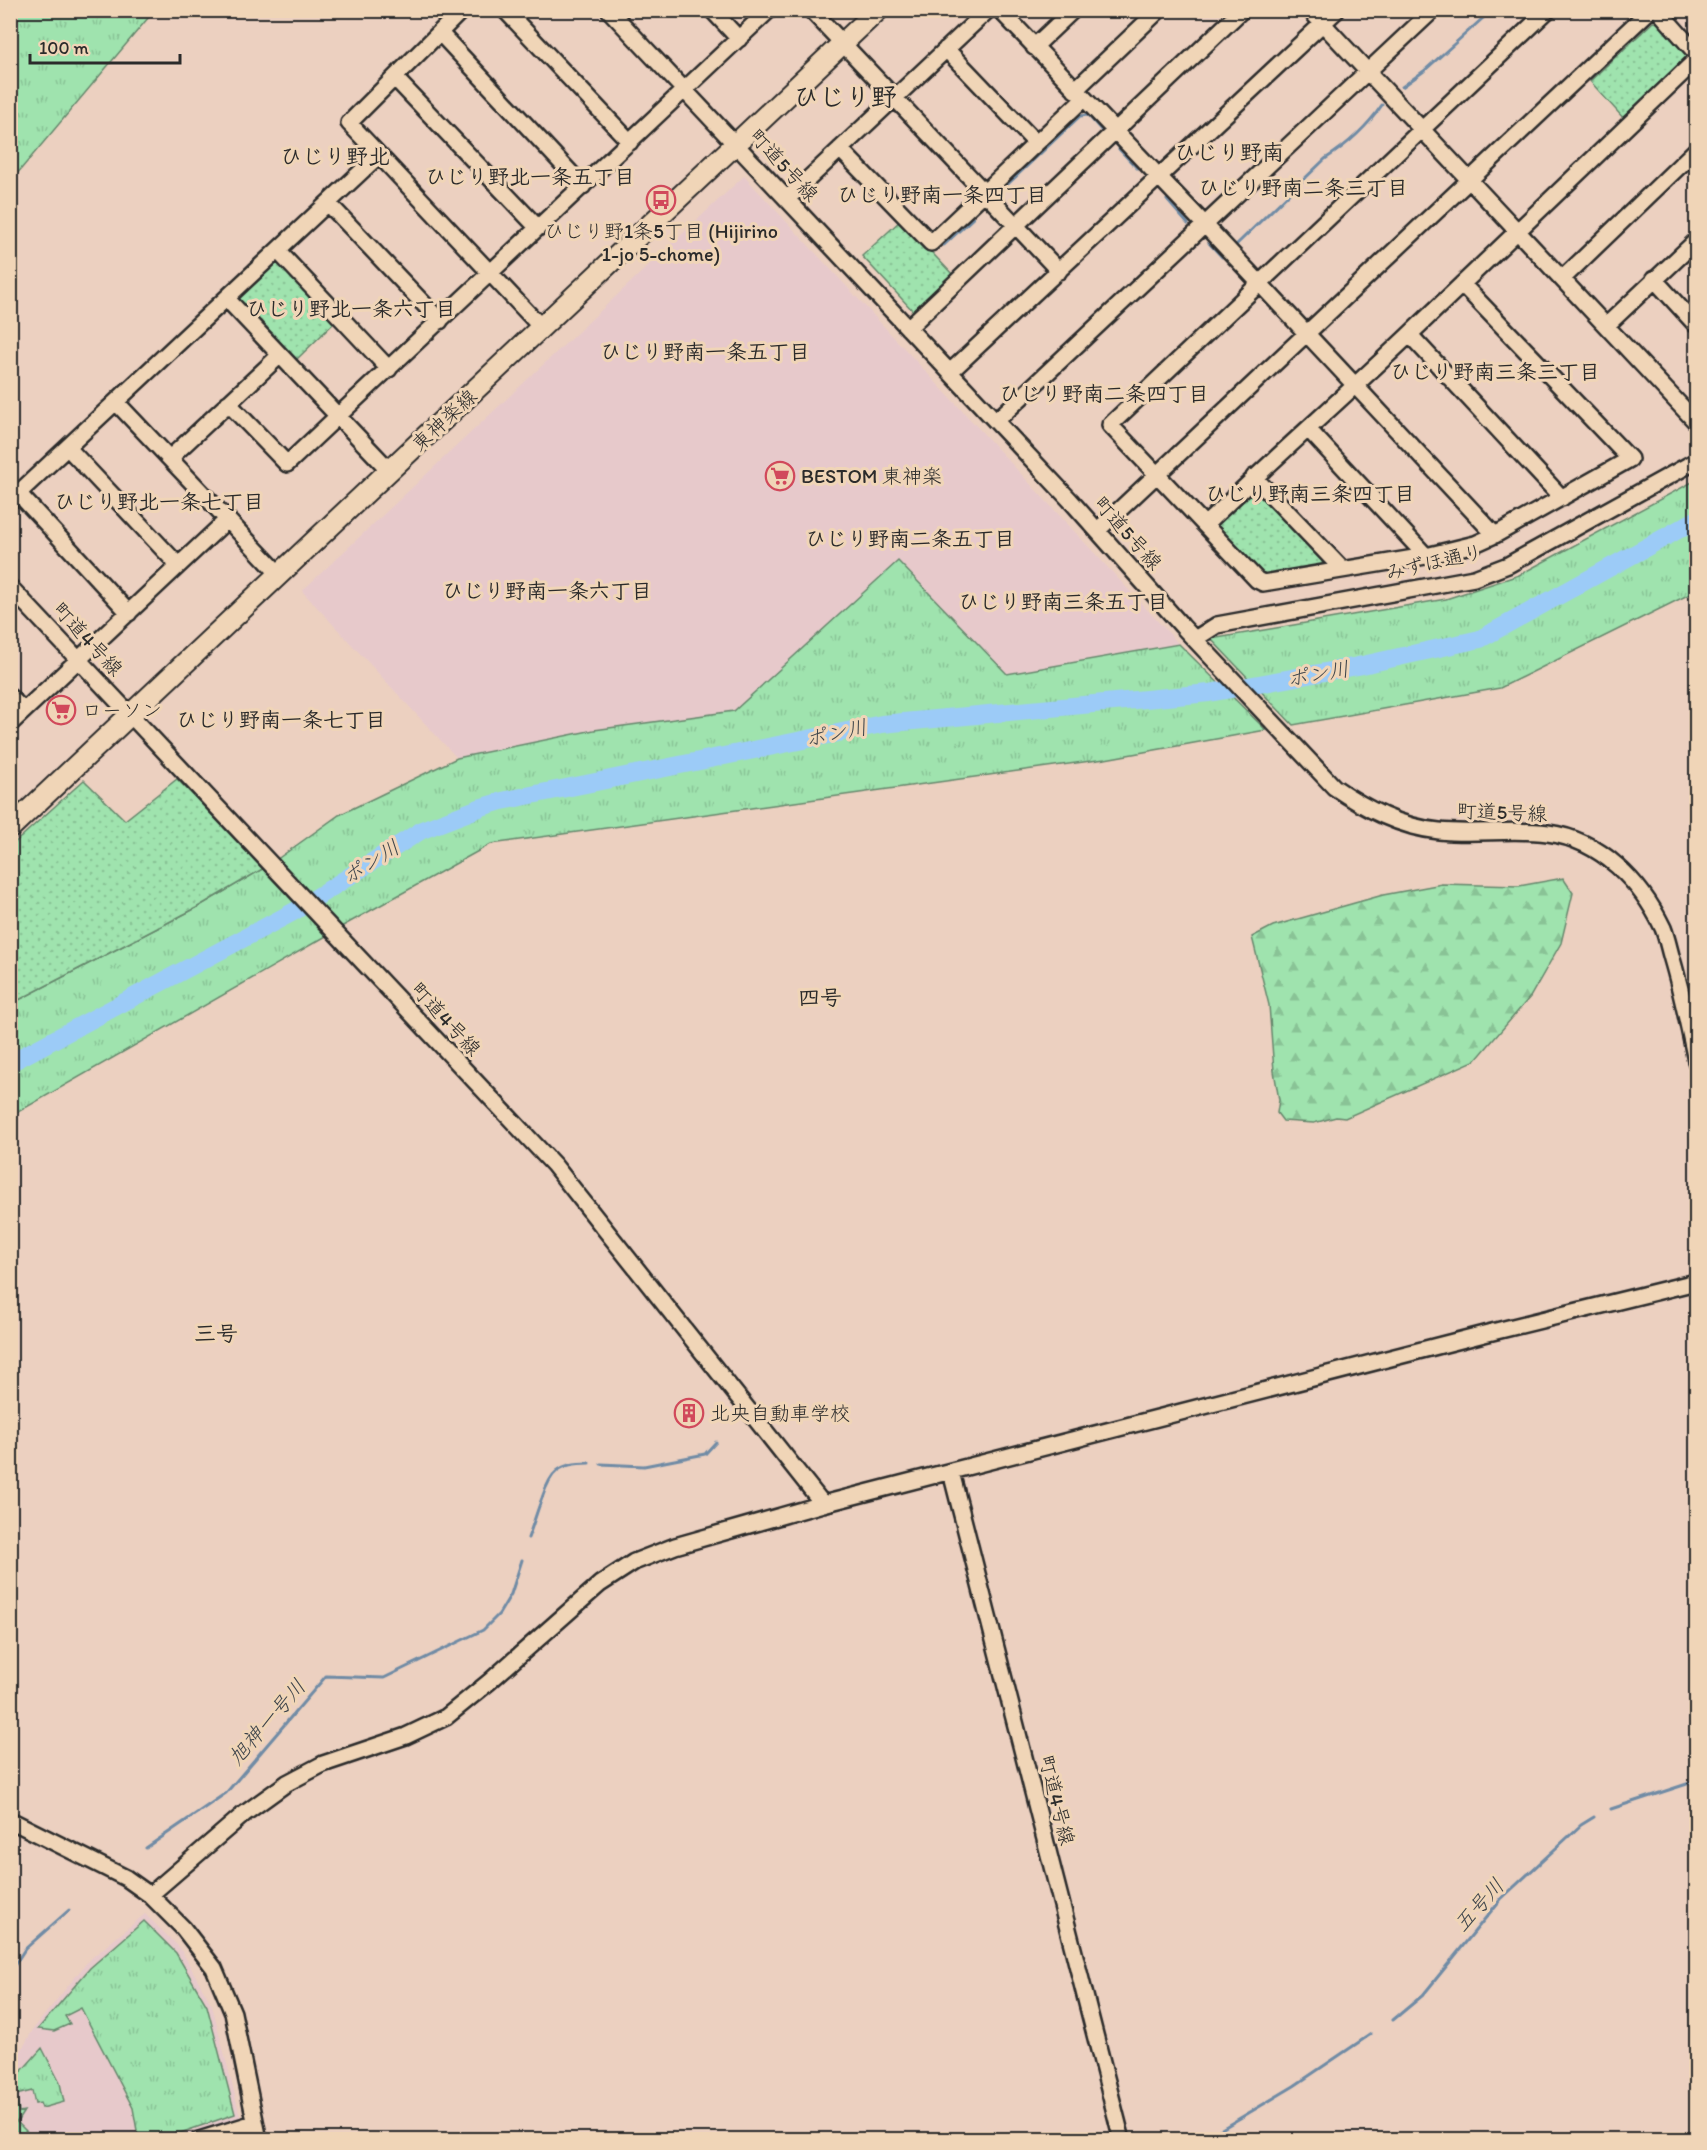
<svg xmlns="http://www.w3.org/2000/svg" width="1707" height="2150" font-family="Itim,'Klee One',sans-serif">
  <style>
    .built { fill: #e7c9cb }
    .grass { fill: url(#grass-tufts); stroke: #65876c; stroke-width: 1.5 }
    .forest { fill: url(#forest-firs); stroke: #65876c; stroke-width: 1.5 }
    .park { fill: url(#park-dots); stroke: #65876c; stroke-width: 1.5 }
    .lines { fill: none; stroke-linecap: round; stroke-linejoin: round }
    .stream { stroke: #6f8ba5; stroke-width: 3 }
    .river { stroke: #9ccbf7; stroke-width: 18 }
    .minor-casing { stroke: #2b2b2b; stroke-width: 20 }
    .major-casing { stroke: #2b2b2b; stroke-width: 24 }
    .minor { stroke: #f0d5b7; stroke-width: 15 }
    .major { stroke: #f0d5b7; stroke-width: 20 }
    .labels { text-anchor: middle; stroke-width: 6; stroke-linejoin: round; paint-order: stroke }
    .street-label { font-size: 20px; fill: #2b2b2b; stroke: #f0d5b7 }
    .poi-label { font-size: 20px; fill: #2b2b2b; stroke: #f0d5b7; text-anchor: start }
    .neighbourhood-label { font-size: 21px; font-weight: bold; fill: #2b2b2b; stroke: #f0d5b7 }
    .water-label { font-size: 21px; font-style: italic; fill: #3c434a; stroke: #f0d5b7 }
    .quarter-label { font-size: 22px; font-weight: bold; fill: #2b2b2b; stroke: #f0d5b7 }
    .district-label { font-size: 26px; font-weight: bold; fill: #2b2b2b; stroke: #f0d5b7 }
  </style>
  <defs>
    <pattern id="grass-tufts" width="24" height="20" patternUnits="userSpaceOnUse" patternTransform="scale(1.5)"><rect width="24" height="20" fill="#9fe3ae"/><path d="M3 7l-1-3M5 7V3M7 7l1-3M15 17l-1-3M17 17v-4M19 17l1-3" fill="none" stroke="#89c396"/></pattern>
    <pattern id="forest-firs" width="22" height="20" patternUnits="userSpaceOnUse" patternTransform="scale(1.5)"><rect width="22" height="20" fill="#9fe3ae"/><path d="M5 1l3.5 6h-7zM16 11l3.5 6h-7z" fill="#89c396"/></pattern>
    <pattern id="park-dots" width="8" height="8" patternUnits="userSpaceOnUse" patternTransform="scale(1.5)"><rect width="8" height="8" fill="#9fe3ae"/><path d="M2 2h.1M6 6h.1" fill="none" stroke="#89c396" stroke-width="1.8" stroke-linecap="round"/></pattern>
  </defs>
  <rect width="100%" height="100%" fill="#ecd0c0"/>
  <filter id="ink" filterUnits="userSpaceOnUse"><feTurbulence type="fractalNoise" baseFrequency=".0167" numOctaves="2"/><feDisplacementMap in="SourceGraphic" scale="12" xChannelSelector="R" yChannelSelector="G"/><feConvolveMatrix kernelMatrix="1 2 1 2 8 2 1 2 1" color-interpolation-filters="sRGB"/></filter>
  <g filter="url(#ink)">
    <!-- built -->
    <path class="built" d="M744,176L1179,644L1007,674L898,561L734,711L594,730L457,758L302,591Z
      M145,1914L180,1948L212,2005L246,2139L11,2140V2069L34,2028L89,1960Z"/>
    <!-- grass -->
    <path class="grass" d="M11,10L154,11L11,181L10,11Z
      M1696,480V591L1500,688L1293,725L1211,639L1446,599L1519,575Z
      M898,561L1007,674L1179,644L1266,730L1105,759L491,844L341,927L276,860L339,815L457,758L594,730L734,711Z
      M264,868L328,935L11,1116V1004L196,908Z
      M144,1921L176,1953L207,2006L235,2114L163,2139H136L138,2136L133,2108L81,2008L65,2016L70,2024L54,2031L38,2029L90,1968Z
      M42,2048L60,2083L64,2102L42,2108L40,2103L35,2104L32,2091L16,2095L19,2112L24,2111L17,2122L28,2133L22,2135L23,2139H11V2083Z"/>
    <!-- forest -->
    <path class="forest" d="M1563,878L1573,893L1561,943L1530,997L1476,1060L1345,1118L1336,1117L1314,1123L1283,1121L1277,1113L1279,1100L1274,1071L1269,1005L1252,937L1273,926L1383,895L1442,884L1519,886Z"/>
    <!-- park -->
    <path class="park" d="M1653,22L1661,23L1689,53L1688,60L1625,120L1590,81Z
      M901,220L953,275L914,312L862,256Z
      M277,262H282L336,321L295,361L238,303L239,296Z
      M1256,487L1324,558L1321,566L1259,575L1217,532L1218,522Z
      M177,779L264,868L196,908L11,1004V846L84,780L125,820Z"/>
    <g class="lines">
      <!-- stream -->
      <path class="stream" d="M1402,87L1424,71L1492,10
        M1119,149L1137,168
        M1008,184L1080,116L1088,115L1102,131
        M1167,200L1188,224
        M1209,243L1222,257
        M1237,244L1325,159C1347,145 1367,127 1382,105
        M944,245L973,218
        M601,1464L644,1466L705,1454L716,1442
        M528,1538C533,1525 537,1511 542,1498C551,1471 559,1463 589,1463
        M1611,1809L1696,1781
        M146,1848L226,1793L326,1676L384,1678L483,1630L499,1614L511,1594L522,1560
        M10,1972L25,1949L69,1910
        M1393,2020L1423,1995L1501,1899L1581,1825L1594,1817
        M1203,2140L1294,2086L1371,2034"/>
      <!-- river -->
      <path class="river" d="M10,1063L295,911L422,830L482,807L502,801L882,724L1209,693L1358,666L1480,639L1696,520"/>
      <!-- minor casing -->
      <g class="minor-casing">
        <path id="minor" d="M462,10L349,123L542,328
          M505,10L630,142
          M609,10L1070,500L1182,626L1334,787C1366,809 1400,827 1439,831C1475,835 1512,828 1548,833C1601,840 1641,882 1663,928C1667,938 1669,949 1672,959C1682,993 1689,1027 1696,1061
          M712,10L739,39
          M811,10L1059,271
          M1000,10L1206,226L1495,535
          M1310,10L1696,422
          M1658,10L1696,53
          M440,33L583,186
          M1034,47L1073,10
          M946,49L1036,143
          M395,78L538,228
          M1075,90L1159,10
          M840,149L931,243L1083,99
          M787,199L988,10
          M328,203L440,321
          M278,251L389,369
          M1563,278L1696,150
          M1654,279L1696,325
          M1462,284L1630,459L1495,535L1475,544L1426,556L1263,583L1257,580L1110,425L1548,10
          M227,299L390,471
          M1607,325L1696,241
          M908,328L1242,10
          M1410,335L1562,498
          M950,372L1337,10
          M116,402L280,575
          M228,403L287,464L769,10
          M996,421L1433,10
          M1309,430L1426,556
          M68,448L178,565
          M170,458L280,355
          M1254,477L1342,569
          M19,494L129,613
          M10,501L379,155
          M1205,525C1272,460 1343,398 1411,333C1506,243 1601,151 1696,60
          M1098,530L1650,10
          M10,587L554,1165L823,1504
          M1195,639L1217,625L1474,578L1508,565L1696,461
          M10,697L24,711
          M10,724L228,519
          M951,1472L1122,2140
          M10,1820L126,1878L150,1895L183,1928L214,1968L233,2013L259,2140
          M150,1895L244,1814L287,1783L323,1764L406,1736L446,1717L489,1682L600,1584L634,1562L675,1546L823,1504L1484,1334L1696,1282
          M199,2140L254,2123"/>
      </g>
      <!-- major casing -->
      <g class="major-casing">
        <path id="major" d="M10,828L878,10"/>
      </g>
      <!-- minor -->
      <use href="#minor" class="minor"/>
      <!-- major -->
      <use href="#major" class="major"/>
    </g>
  </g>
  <!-- icons -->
  <defs>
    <g id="bus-ring" transform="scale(1.5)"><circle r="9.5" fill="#f0d5b7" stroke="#d1495b" stroke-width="1.5"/><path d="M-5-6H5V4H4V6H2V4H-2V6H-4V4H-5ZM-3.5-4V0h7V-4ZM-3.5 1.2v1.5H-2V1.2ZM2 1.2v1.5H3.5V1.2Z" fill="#d1495b"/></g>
    <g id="supermarket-ring" transform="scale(1.5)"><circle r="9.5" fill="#f0d5b7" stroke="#d1495b" stroke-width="1.5"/><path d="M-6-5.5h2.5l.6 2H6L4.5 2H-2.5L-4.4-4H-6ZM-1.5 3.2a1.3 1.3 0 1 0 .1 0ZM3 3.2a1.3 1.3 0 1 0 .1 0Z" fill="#d1495b"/></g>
    <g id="building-ring" transform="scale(1.5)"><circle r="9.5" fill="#f0d5b7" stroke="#d1495b" stroke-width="1.5"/><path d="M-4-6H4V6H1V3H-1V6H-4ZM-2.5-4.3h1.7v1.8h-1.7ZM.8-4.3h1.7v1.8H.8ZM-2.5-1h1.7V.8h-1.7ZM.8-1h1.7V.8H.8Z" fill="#d1495b"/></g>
  </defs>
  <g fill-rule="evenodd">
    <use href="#bus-ring" x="661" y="200"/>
    <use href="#supermarket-ring" x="780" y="476"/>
    <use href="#supermarket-ring" x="61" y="710"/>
    <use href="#building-ring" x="689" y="1413"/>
  </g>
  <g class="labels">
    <!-- street labels -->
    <g class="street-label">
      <text transform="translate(784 165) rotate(47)" y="7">町道5号線</text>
      <text transform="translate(444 420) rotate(-43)" y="7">東神楽線</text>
      <text transform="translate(1128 533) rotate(48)" y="7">町道5号線</text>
      <text transform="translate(1434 562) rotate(-13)" y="7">みずほ通り</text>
      <text transform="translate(88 639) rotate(47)" y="7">町道4号線</text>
      <text transform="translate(1502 812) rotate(2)" y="7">町道5号線</text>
      <text transform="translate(446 1019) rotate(47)" y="7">町道4号線</text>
      <text transform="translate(1057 1800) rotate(76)" y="7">町道4号線</text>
    </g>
    <!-- poi labels -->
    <g class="poi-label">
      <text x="661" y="238" text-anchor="middle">ひじり野1条5丁目 (Hijirino<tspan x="661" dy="23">1-jo 5-chome)</tspan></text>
      <text x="801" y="483">BESTOM 東神楽</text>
      <text x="82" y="717">ローソン</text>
      <text x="710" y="1420">北央自動車学校</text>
    </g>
    <!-- neighbourhood labels -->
    <g class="neighbourhood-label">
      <text x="530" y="184">ひじり野北一条五丁目</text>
      <text x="1303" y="195">ひじり野南二条三丁目</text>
      <text x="942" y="202">ひじり野南一条四丁目</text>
      <text x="351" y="316">ひじり野北一条六丁目</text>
      <text x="705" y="359">ひじり野南一条五丁目</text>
      <text x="1495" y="379">ひじり野南三条三丁目</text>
      <text x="1104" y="401">ひじり野南二条四丁目</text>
      <text x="1310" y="501">ひじり野南三条四丁目</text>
      <text x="159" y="509">ひじり野北一条七丁目</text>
      <text x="910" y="546">ひじり野南二条五丁目</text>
      <text x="547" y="598">ひじり野南一条六丁目</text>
      <text x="1063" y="609">ひじり野南三条五丁目</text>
      <text x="281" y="727">ひじり野南一条七丁目</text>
    </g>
    <!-- water labels -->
    <g class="water-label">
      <text transform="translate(1318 674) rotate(-10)" y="7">ポン川</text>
      <text transform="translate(836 733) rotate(-12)" y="7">ポン川</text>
      <text transform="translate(371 862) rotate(-32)" y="7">ポン川</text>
      <text transform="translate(267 1722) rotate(-49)" y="7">旭神一号川</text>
      <text transform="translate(1479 1905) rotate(-48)" y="7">五号川</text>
    </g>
    <!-- quarter labels -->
    <g class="quarter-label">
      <text x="1229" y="160">ひじり野南</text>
      <text x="335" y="164">ひじり野北</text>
      <text x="820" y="1005">四号</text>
      <text x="216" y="1341">三号</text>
    </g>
    <!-- district labels -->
    <g class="district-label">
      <text x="845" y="106">ひじり野</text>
    </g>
  </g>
  <!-- margin -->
  <rect width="1707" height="2150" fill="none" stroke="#f0d5b7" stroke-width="36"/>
  <rect x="18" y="18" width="1671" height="2114" fill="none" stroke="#2b2b2b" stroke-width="2" filter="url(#ink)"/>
  <!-- scale -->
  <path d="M30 54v9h150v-9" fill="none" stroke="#2b2b2b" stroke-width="3"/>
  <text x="39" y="54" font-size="18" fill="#2b2b2b" stroke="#f0d5b7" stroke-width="4.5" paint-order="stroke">100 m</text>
</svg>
